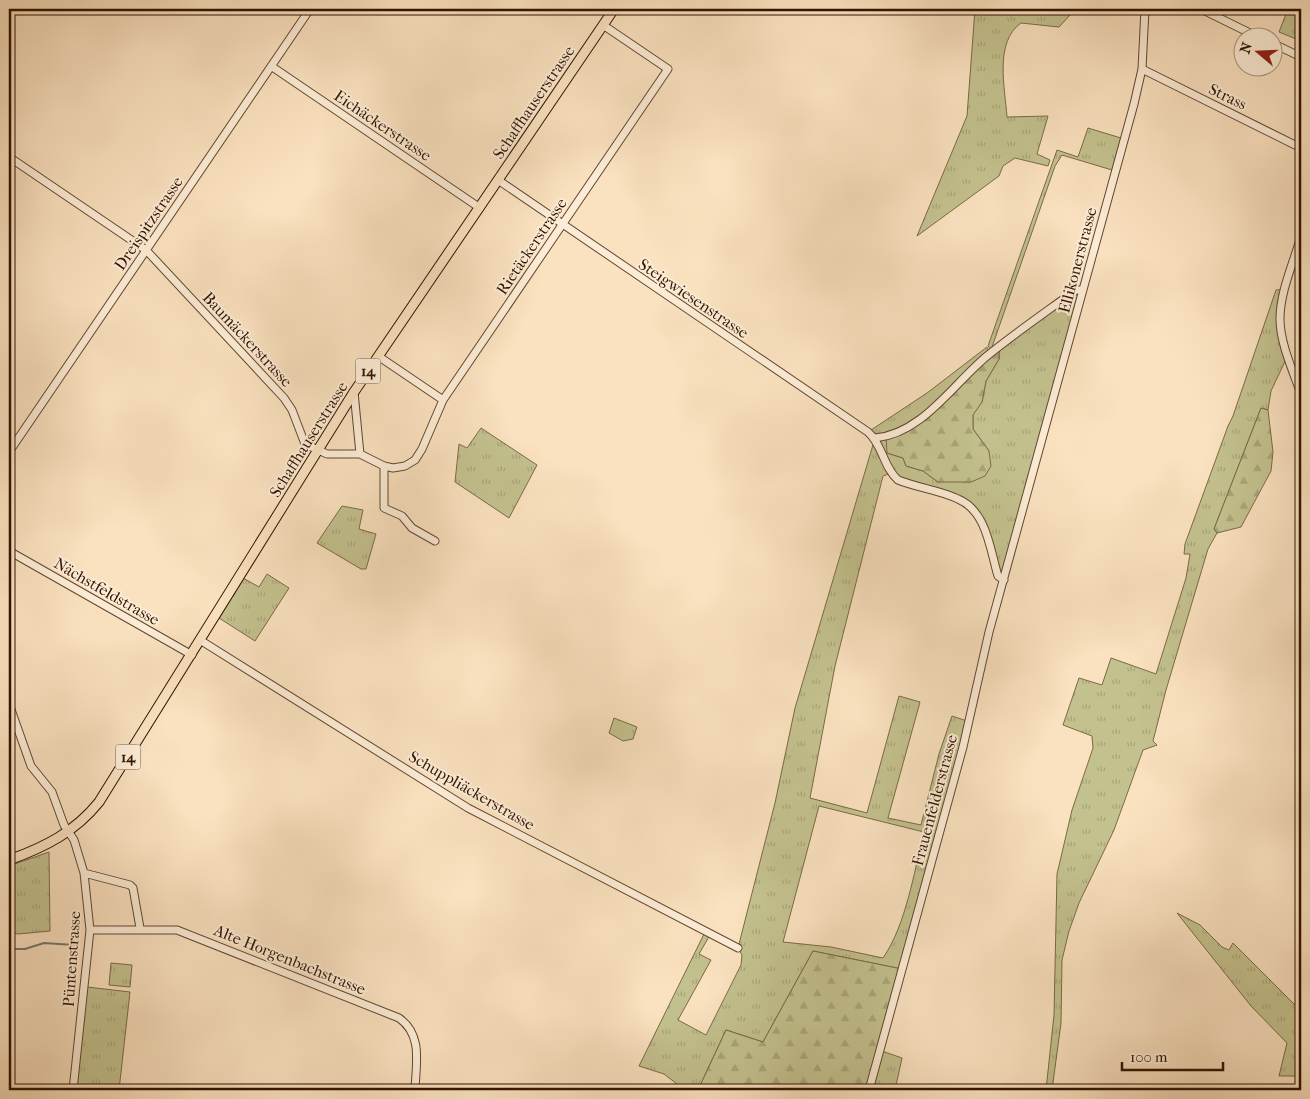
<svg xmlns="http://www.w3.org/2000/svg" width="1310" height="1099" font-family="'IM FELL French Canon',serif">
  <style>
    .grass { fill: url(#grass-tufts); stroke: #7a6a47; fill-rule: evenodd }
    .forest { fill: url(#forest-firs); stroke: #7a6a47 }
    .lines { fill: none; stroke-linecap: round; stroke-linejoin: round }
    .stream { stroke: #747870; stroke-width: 2 }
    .minor-casing { stroke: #624630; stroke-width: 9 }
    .major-casing { stroke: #301300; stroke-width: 11 }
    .minor { stroke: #fcecd5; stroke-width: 7 }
    .major { stroke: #fae1bf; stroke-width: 9 }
    .labels { text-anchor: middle; stroke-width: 4; stroke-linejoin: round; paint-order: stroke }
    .shield { fill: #fcecd5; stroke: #6d5440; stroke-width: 1 }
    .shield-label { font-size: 15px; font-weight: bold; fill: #301300 }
    .street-label { font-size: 16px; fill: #301300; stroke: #fcecd5 }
  </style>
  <defs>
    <pattern id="grass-tufts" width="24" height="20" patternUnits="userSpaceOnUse" patternTransform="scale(1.25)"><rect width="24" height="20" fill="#c3c18e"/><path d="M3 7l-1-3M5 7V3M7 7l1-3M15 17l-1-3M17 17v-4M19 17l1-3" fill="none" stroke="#a8a579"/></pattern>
    <pattern id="forest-firs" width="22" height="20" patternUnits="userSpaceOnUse" patternTransform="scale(1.25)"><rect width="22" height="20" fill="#c3c18e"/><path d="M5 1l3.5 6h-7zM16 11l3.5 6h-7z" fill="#a8a579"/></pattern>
  </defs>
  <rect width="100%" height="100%" fill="#fae1bf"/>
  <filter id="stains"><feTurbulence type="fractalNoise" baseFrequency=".004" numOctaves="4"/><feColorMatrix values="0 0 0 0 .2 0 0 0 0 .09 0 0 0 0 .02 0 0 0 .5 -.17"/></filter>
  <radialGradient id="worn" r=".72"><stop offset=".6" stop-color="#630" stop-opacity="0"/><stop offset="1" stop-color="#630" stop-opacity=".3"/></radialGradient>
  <!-- grass -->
  <path class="grass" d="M975,9H1082L1085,14H1071L1059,27L1021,23C994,42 1005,88 1007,117L1048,116L1037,154L1050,160L1048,166L1015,158L1003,166L999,176L917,236L967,116Z
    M1288,9H1301V41L1279,32Z
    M1088,128L1121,138L1112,170L1062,155L1055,166L991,350L988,346L1057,150L1078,157Z
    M1286,289L1280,321L1288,355L1271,391L1268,410L1261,408L1214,529L1217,533L1208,549L1166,690L1153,741L1157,745L1143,750L1114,830L1079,903L1069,931L1062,960L1061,1023L1052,1090H1046L1054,1015L1057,874L1072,810L1093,748L1092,736L1063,725L1079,678L1102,685L1111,658L1156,674L1186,578L1190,554H1184L1185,544L1228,426L1233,416L1276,290Z
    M1083,290L1000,579L987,539L972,507L905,482L891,473L883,476L835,666L810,798L867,813L899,696L920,702L888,818L921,825L939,754L952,716L970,722L902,969L813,951L763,1042L726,1030L698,1090H687L682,1087L685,1090H676L677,1084L664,1074L639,1066L706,930L711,933L699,954L711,960L678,1020L706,1035L741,965L742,955L738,948L775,803L795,708L875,438L868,432L927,393L987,347L988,355L887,453L903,458L906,466L923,471L938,482L989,451L973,429V414L982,402L986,381L999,359V347L1076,291ZM819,806L924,832C914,872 906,925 883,958L831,947L783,942Z
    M481,428L537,465L509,518L455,482L459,444L467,448Z
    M342,506L363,510L359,529L376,534L366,569H361L317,543Z
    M267,574L289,588L255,641L219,618L243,578L259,587Z
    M614,718L637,727L633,739L623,741L609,733Z
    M49,852L50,931L18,934L9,932V866Z
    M1177,913L1200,925L1222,947L1229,950L1233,943L1301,1011V1076H1279L1287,1043L1251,1006Z
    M111,963L132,965L130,987L109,985Z
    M87,987L130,992L119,1090H76Z
    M879,1050L902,1058L895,1090H869Z"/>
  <!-- forest -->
  <path class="forest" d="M999,347V359L986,381L982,402L973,415V429L989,451L991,466L985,476L971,482H938L923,471L906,466L903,458L887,453L886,437L903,430Z
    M1261,408L1268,410L1273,452L1271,471L1241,527L1217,533L1214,529Z
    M813,951L902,969L869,1090H698L726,1030L763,1042Z"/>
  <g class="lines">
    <!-- stream -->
    <path class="stream" d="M9,949H25L44,943L74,945"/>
    <!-- minor casing -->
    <g class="minor-casing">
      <path id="minor" d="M1201,9L1260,38
        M1272,43L1301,57
        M271,66L480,208
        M1142,69L1301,148
        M9,157L146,250L284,398L292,410L305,444L327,454H360L384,466L393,468L405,466L415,460L422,449L443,400L668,69L603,25
        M498,180L868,432C883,445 883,467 898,480C918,488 939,490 958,499C987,511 990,550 998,576L1004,580
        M1301,236C1294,262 1280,291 1280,319C1280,343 1293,371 1301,394
        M378,356L443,400
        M354,392L360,454
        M875,438C922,434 953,384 987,356C1015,333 1046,312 1076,290H1083
        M9,452L310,9
        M384,466V508L402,516L412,528L435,541
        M9,551L192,655
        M200,640L468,808L738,948
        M9,704L31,766L52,792L64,825L74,840L84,873L90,930L73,1090
        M84,873L130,885L133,888L140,928
        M90,930H177L399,1018C423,1035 416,1063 415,1090
        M869,1090L963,747L989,632L1134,104L1142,69L1145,9"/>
    </g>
    <!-- major casing -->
    <g class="major-casing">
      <path id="major" d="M9,860C45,847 75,832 99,802L354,392L614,9"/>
    </g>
    <!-- minor -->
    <use href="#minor" class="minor"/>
    <!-- major -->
    <use href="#major" class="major"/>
  </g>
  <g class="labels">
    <!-- shield labels -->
    <g class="shield">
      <rect x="355.5" y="358.5" width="25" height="25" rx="4"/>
      <rect x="115.5" y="744.5" width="25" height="25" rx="4"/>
    </g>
    <g class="shield-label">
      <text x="368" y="376">14</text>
      <text x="128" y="762">14</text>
    </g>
    <!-- street labels -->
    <g class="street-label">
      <text transform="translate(1228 96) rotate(26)" y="6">Strass</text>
      <text transform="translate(533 102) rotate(-56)" y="6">Schaffhauserstrasse</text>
      <text transform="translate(383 125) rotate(34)" y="6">Eichäckerstrasse</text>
      <text transform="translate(148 223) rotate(-56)" y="6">Dreispitzstrasse</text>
      <text transform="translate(531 246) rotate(-56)" y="6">Rietäckerstrasse</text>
      <text transform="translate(1077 260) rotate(-75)" y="6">Ellikonerstrasse</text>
      <text transform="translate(694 298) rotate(34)" y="6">Steigwiesenstrasse</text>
      <text transform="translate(248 339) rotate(47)" y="6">Baumäckerstrasse</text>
      <text transform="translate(308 439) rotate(-58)" y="6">Schaffhauserstrasse</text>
      <text transform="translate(107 591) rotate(30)" y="6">Nächstfeldstrasse</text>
      <text transform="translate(472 790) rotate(30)" y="6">Schuppliäckerstrasse</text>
      <text transform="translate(934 800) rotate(-75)" y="6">Frauenfelderstrasse</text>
      <text transform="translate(71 959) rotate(-86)" y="6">Püntenstrasse</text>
      <text transform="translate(290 959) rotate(22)" y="6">Alte Horgenbachstrasse</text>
    </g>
  </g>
  <!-- margin -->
  <rect width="1310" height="1099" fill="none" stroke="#fae1bf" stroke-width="30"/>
  <rect x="10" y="10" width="1290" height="1079" fill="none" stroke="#301300" stroke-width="2.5"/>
  <rect x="15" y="15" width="1280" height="1069" fill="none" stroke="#301300"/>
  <!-- north arrow -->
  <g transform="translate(1258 52) rotate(289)"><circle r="24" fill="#fcecd5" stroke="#aa9580"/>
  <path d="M0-4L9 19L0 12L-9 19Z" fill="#8f2418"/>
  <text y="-8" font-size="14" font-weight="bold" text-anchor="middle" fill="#301300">N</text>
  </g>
  <!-- scale -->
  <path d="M1122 1062v8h101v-8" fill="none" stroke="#301300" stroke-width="2.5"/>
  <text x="1130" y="1062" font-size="15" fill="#301300" stroke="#fcecd5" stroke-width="4" paint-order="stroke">100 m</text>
  <rect width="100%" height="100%" filter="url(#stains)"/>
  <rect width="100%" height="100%" fill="url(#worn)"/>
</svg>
